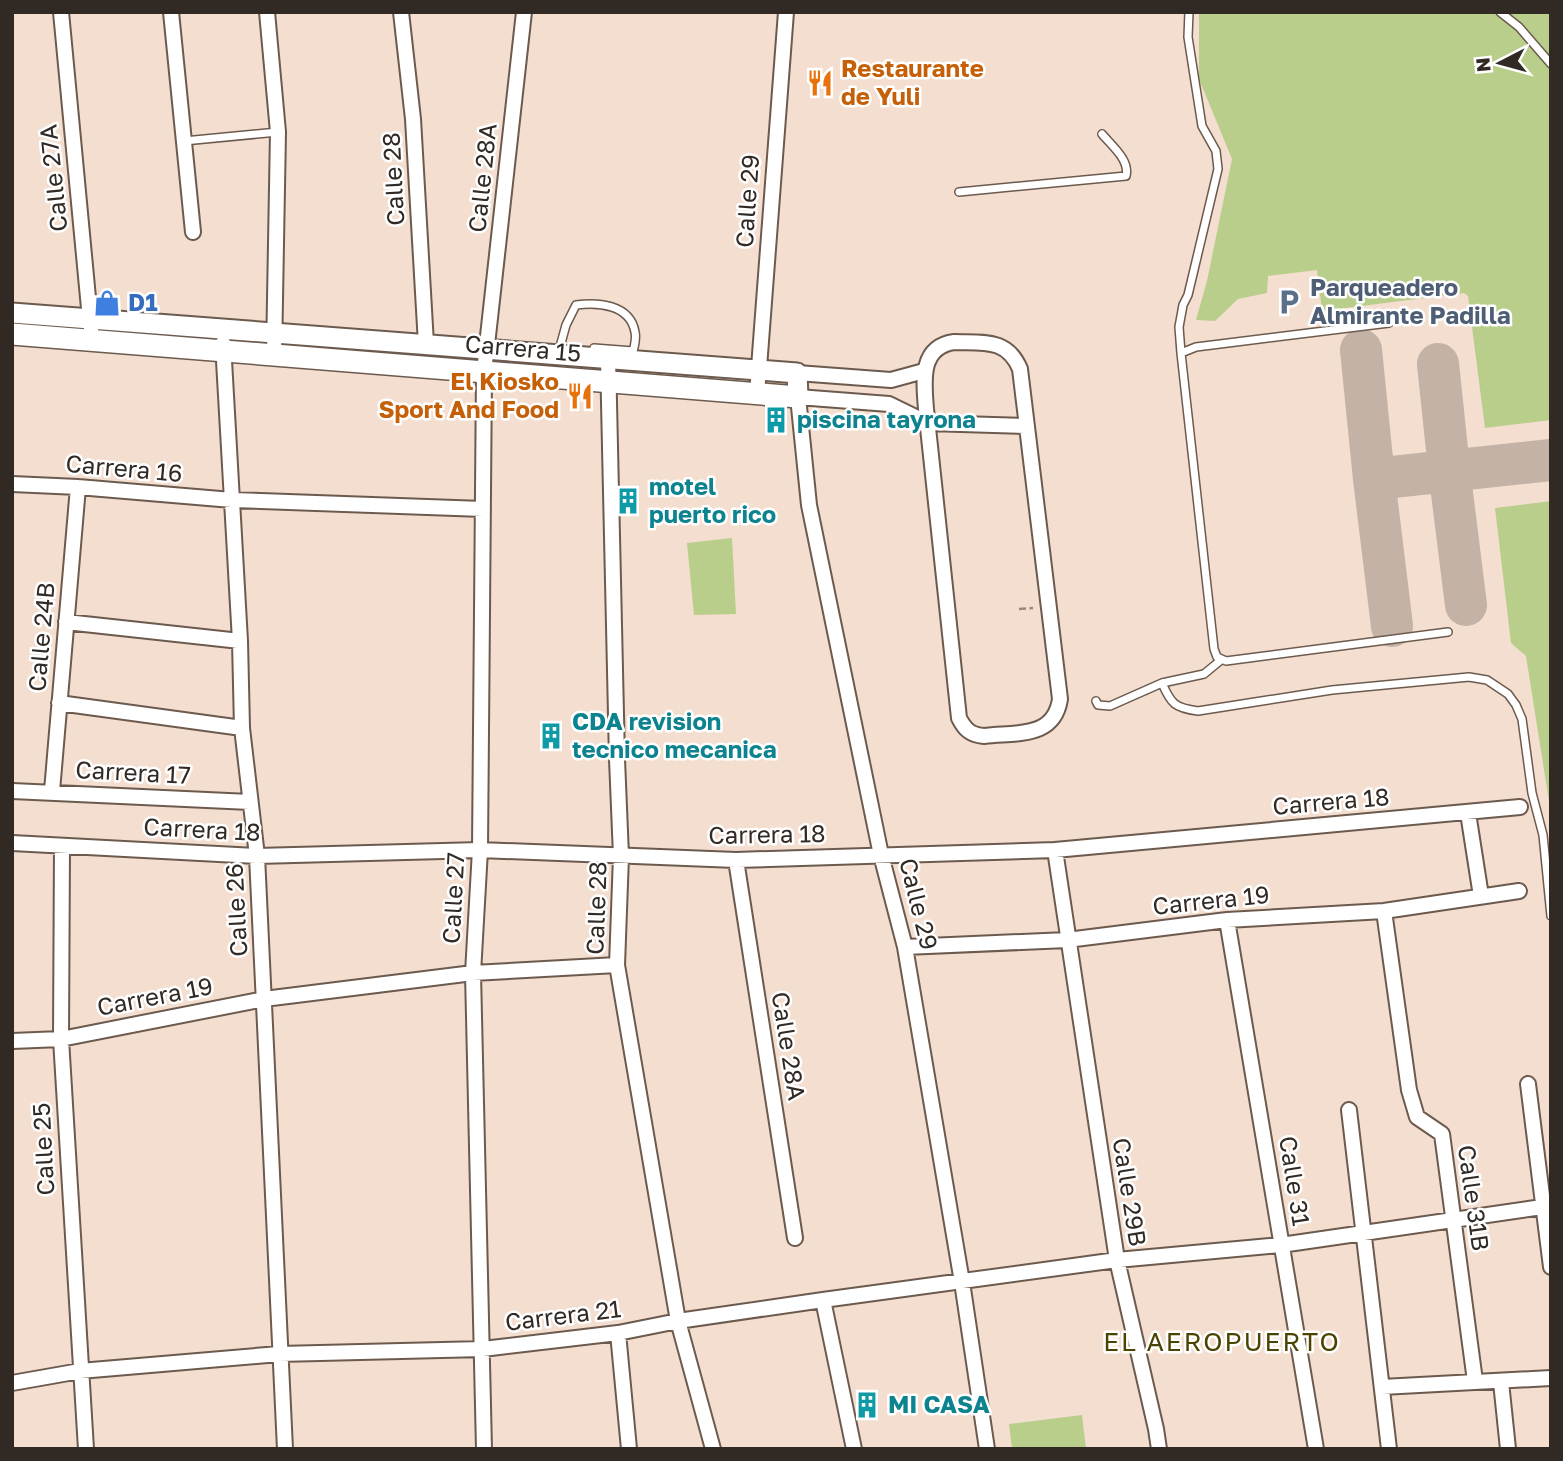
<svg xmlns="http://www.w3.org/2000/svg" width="1563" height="1461" font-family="'Golos Text',sans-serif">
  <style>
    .green { fill: #b9ce8b }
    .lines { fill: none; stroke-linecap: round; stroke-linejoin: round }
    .taxiway { stroke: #c3b2a5; stroke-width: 42 }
    .service-casing { stroke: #6c5a4e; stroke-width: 10 }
    .minor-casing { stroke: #6c5a4e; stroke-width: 18 }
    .tertiary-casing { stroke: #6c5a4e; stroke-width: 23 }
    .secondary-casing { stroke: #6c5a4e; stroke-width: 24 }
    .path { stroke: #998a80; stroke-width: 2.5; stroke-dasharray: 7 3.5; stroke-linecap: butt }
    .service { stroke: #fff; stroke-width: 7 }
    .minor { stroke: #fff; stroke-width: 14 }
    .tertiary { stroke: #fff; stroke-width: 19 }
    .secondary { stroke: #fff; stroke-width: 21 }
    .labels { text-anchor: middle; stroke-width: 5; stroke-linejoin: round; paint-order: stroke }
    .food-label { font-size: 24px; font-weight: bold; fill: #c56008; stroke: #fff; text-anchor: start }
    .street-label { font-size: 24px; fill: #312924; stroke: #fff }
    .service-label { font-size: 24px; font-weight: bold; fill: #4e5e75; stroke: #fff; text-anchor: start }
    .shop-label { font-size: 24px; font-weight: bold; fill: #366cbe; stroke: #fff; text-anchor: start }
    .culture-label { font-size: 24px; font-weight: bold; fill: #0d838f; stroke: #fff; text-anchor: start }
    .neighbourhood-label { font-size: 26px; letter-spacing: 2px; fill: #4b4401; stroke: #fff }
  </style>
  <rect width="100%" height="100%" fill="#f3decf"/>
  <!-- green -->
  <path class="green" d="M1199,12H1551V420L1485,428L1468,296L1464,293L1322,311L1317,270L1268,276L1267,293L1238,299L1215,321L1196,320L1207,281L1232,159L1199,79Z
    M1551,501V814L1526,656L1511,643L1495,508Z
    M732,538L736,614L694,615L687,543Z
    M1082,1415L1086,1449H1012L1009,1424Z"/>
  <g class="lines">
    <!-- taxiway -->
    <path class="taxiway" d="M1361,350L1374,479L1392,626
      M1438,364L1448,459L1452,465L1460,469L1453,476L1451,485L1466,605
      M1374,479L1551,460"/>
    <!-- service casing -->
    <g class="service-casing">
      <path id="service" d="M1500,12L1519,27L1551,64
        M184,141L278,132
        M959,192L1126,176C1130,160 1112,146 1102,134
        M1389,323L1196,347L1181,353L1214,649L1217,657L1226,661L1448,632
        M594,348L633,351
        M1181,353L1179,327L1183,305L1188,295L1218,169L1216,151L1202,126L1188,37L1189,12
        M558,354L566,325L576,305C597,302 630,304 635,332C637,340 633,352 631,359
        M1162,683C1171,704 1175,708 1198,711L1332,690L1469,677L1487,680L1508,694L1516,705L1522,719L1532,793L1543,835L1551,916
        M1096,701L1098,705L1110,706L1162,683L1204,674L1221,660"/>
    </g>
    <!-- minor casing -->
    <g class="minor-casing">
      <path id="minor" d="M61,12L92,340
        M171,12L193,232
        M267,12L278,132L274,355
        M401,12L413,119L426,344
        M954,342C983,343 1007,338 1020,369L1060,699C1054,739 1016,732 984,736C971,735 965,730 959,718L926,409C924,383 919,347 954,342Z
        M223,343L240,641L242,728L257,856L285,1449
        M608,358L617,759L621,856L617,965L678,1321L713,1449
        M797,373L891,380L924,371
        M757,394L786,12
        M12,484L78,487L232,500L483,509
        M66,622L240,641
        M59,703L242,728
        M12,791L250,802
        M52,791L78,487
        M1468,813L1481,896
        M12,843L257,856L480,850L736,860L1055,850L1520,807
        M62,846L61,1039L86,1449
        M1055,850L1117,1260L1156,1429L1159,1449
        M736,860L795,1238
        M1384,911L1409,1090L1417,1117L1442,1134L1475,1381
        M1227,920L1316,1449
        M905,947L1067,940L1227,920L1384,911L1519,891
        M12,1041L61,1039L264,999L473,973L617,965
        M1528,1084L1551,1267
        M1349,1110L1389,1449
        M823,1300L854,1449
        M618,1333L629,1449
        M1501,1382L1508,1449
        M12,1383L80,1371L279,1354L483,1349L618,1333L678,1321L823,1300L1117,1260L1281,1245L1542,1207
        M1382,1387L1551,1378
        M484,1449L473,973L480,850L484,372L524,12
        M987,1449L962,1282L905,947L881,855L809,505L798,397L889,404L928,423L1026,426"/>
    </g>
    <!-- tertiary casing -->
    <g class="tertiary-casing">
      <path id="tertiary" d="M12,313L797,373L798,397"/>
    </g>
    <!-- secondary casing -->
    <g class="secondary-casing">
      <path id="secondary" d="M12,334L798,397"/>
    </g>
    <!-- path -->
    <path class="path" d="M1019,609L1033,608"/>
    <!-- service -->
    <use href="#service" class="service"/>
    <!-- minor -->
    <use href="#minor" class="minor"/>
    <!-- tertiary -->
    <use href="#tertiary" class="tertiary"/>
    <!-- secondary -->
    <use href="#secondary" class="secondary"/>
  </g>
  <!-- icons -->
  <defs>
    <g id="restaurant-bare" transform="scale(2.1)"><path d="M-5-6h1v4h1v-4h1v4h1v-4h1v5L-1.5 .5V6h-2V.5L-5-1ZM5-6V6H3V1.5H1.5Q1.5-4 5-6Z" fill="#e8710a" stroke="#fff" stroke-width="2.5" paint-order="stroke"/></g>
    <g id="parking-bare" transform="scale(2.1)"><path d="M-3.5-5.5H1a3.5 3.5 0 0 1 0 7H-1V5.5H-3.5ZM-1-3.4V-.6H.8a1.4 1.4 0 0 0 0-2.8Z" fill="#5c6f8a" stroke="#fff" stroke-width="2.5" paint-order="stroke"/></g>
    <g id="shop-bare" transform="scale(2.1)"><path d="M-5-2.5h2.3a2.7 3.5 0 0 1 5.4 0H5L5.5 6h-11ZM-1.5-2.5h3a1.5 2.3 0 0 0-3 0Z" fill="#3f7fe0" stroke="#fff" stroke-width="2.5" paint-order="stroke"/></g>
    <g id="building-bare" transform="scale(2.1)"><path d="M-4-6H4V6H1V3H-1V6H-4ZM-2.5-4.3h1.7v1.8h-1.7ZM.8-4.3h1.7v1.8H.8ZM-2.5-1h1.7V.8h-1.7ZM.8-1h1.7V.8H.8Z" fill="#0f9aa8" stroke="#fff" stroke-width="2.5" paint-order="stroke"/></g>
  </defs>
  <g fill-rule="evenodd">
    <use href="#restaurant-bare" x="820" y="83"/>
    <use href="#parking-bare" x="1289" y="302"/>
    <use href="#shop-bare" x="107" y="303"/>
    <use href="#restaurant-bare" x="580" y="396"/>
    <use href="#building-bare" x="776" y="420"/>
    <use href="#building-bare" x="628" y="501"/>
    <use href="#building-bare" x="551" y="736"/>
    <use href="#building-bare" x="867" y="1405"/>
  </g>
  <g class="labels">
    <!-- food labels -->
    <g class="food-label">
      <text x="841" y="77">Restaurante<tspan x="841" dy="28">de Yuli</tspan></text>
      <text x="559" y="390" text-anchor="end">El Kiosko<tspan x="559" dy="28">Sport And Food</tspan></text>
    </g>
    <!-- street labels -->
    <g class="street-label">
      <text transform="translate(54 178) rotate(-96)" y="8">Calle 27A</text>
      <text transform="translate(483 178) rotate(-84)" y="8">Calle 28A</text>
      <text transform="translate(394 179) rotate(-93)" y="8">Calle 28</text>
      <text transform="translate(748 201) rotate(-86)" y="8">Calle 29</text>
      <text transform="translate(523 349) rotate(5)" y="8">Carrera 15</text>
      <text transform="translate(124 469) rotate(5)" y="8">Carrera 16</text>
      <text transform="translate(42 637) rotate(-85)" y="8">Calle 24B</text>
      <text transform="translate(133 773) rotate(3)" y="8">Carrera 17</text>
      <text transform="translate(1331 802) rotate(-5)" y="8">Carrera 18</text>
      <text transform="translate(202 830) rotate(3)" y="8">Carrera 18</text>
      <text transform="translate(767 835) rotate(-1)" y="8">Carrera 18</text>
      <text transform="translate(454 898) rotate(-87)" y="8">Calle 27</text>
      <text transform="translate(1211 901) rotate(-6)" y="8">Carrera 19</text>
      <text transform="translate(918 904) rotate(76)" y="8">Calle 29</text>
      <text transform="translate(597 908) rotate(-88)" y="8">Calle 28</text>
      <text transform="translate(237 910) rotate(-93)" y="8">Calle 26</text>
      <text transform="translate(155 997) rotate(-11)" y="8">Carrera 19</text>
      <text transform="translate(788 1046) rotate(81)" y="8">Calle 28A</text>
      <text transform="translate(44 1149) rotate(-93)" y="8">Calle 25</text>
      <text transform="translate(1294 1181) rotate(81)" y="8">Calle 31</text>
      <text transform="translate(1129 1192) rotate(81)" y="8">Calle 29B</text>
      <text transform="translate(1473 1198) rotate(82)" y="8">Calle 31B</text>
      <text transform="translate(563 1316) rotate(-7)" y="8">Carrera 21</text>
    </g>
    <!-- service labels -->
    <g class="service-label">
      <text x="1310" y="296">Parqueadero<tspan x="1310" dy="28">Almirante Padilla</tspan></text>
    </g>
    <!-- shop labels -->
    <g class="shop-label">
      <text x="128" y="311">D1</text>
    </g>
    <!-- culture labels -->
    <g class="culture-label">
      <text x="797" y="428">piscina tayrona</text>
      <text x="649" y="495">motel<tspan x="649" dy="28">puerto rico</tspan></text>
      <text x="572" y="730">CDA revision<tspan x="572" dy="28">tecnico mecanica</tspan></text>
      <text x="888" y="1413">MI CASA</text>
    </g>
    <!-- neighbourhood labels -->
    <g class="neighbourhood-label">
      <text x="1222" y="1351">EL AEROPUERTO</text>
    </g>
  </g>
  <!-- border -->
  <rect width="1563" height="1461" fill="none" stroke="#312924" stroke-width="28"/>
  <!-- north arrow -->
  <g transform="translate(1500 63) rotate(264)" stroke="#ffffff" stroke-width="5" paint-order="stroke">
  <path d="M0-5L12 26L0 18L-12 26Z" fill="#312924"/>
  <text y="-10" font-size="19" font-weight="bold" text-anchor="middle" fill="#312924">N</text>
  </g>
</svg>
